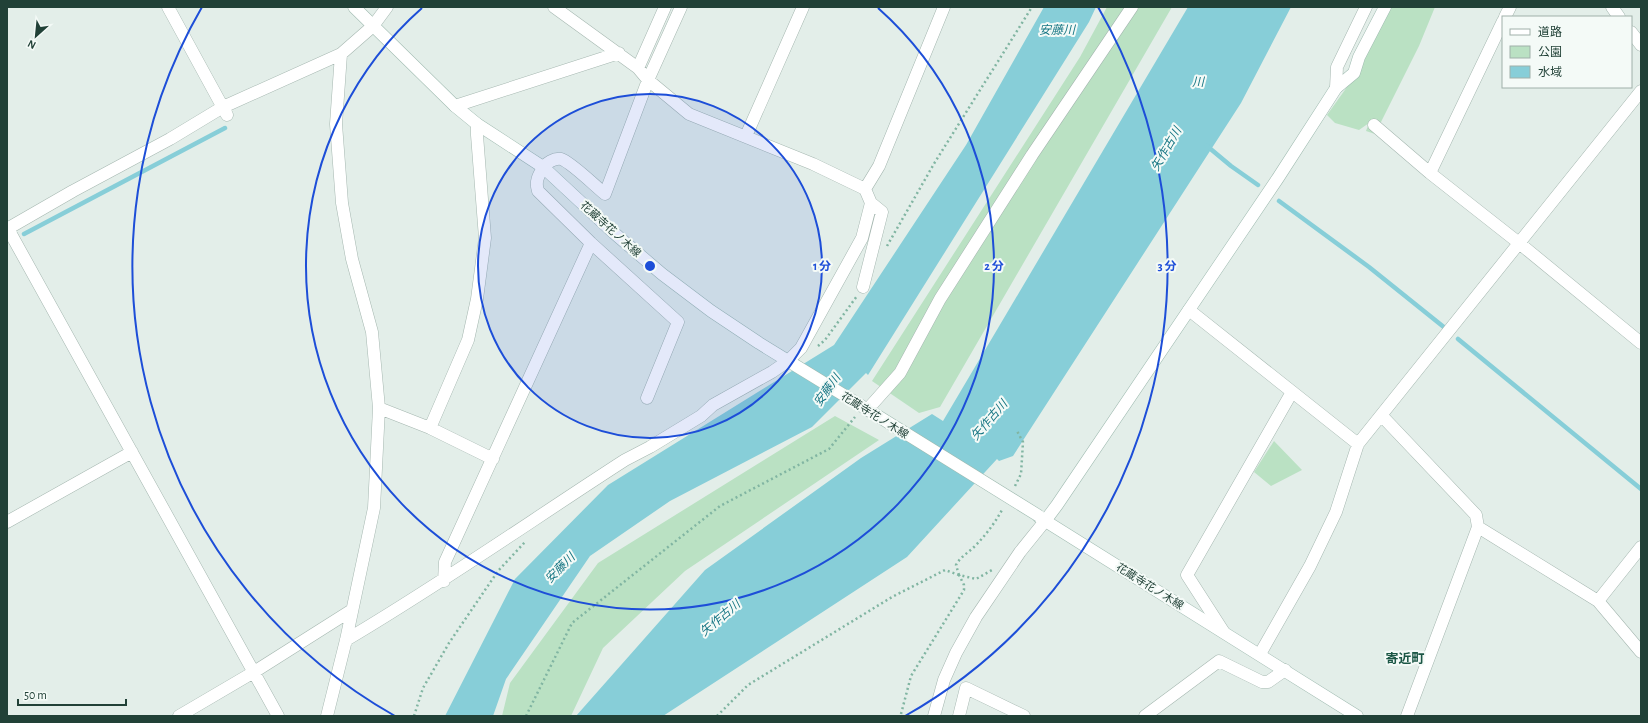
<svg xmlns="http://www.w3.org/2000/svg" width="1648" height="723" font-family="'Alegreya Sans','Noto Sans JP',sans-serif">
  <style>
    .green { fill: #bae1c3 }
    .water { fill: #87ced8 }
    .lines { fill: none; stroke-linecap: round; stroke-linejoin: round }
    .stream { stroke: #87ced8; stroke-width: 4.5 }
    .street-casing { stroke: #a5b7b0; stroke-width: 13 }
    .secondary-casing { stroke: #a0bbb1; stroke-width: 13 }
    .path { stroke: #81b5a2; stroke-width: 2.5; stroke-dasharray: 2 3; stroke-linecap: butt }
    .street { stroke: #fff; stroke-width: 12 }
    .secondary { stroke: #fff; stroke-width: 12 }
    .secondary-bridge-casing { stroke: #a0bbb1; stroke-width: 13; stroke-linecap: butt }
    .secondary-bridge { stroke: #fff; stroke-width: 12 }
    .ring { fill: none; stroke: #1d4ed8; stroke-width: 2 }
    .labels { text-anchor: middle; stroke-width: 4; stroke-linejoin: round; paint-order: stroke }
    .street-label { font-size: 11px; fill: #214137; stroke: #f4faf7 }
    .water-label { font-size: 12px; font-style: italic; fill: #157583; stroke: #f4faf7 }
    .quarter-label { font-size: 13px; font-weight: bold; fill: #1b5645; stroke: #f4faf7 }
    .centre { fill: #1d4ed8; stroke: #f4faf7; stroke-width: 2 }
    .ring-label { font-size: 12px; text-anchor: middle; font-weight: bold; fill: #1d4ed8; stroke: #f4faf7; stroke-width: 4; stroke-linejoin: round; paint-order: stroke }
  </style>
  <rect width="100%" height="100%" fill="#e3eee9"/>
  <!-- green -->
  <path class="green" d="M1107,7H1172L940,407L919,413L872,381L1080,57Z
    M1387,7H1435L1419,46L1375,134L1366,131L1369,123L1359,130L1335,123L1327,115L1347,87Z
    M835,416L879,440L685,571L603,648L571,716H502L510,683L598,563Z
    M1274,441L1302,470L1271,486L1254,472Z"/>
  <!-- water -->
  <path class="water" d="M1044,7H1096L1089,22L868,375L866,373L812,427L670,501L590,556L506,679L493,716H445L515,579L608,485L834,345L966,145Z
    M1188,7H1291L1241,103L1013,456L999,461L997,459L907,557L663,716H576L705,570L861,458L932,414L943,421Z"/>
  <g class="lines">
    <!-- stream -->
    <path class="stream" d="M1207,146L1231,166L1258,185
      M1279,201L1369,267L1445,328
      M24,234L225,128
      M1458,339L1641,489"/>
    <!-- street casing -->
    <g class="street-casing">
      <path id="street" d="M168,7L227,115
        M1612,7L1619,17
        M1505,17L1510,7
        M1631,32L1641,45
        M638,68L665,7
        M1336,88L1337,67L1366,7
        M455,106L619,53
        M1374,125L1430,173L1519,243L1641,343
        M746,136L803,7
        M1430,173L1503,21
        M865,189L879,166L944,7
        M7,227L278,716
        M7,229L73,191L170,139L223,107L341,54L373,26L387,7
        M863,287L882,212L871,203
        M1189,310L1358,444
        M647,398L678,322L591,243L538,191C535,182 538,176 543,168C546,163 554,158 561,159C571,162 595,186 605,194L648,80L681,7
        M379,408L430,428L493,459
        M867,410L900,373L940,299L1032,155L1132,7
        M1382,416L1476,515L1478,527L1407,716
        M430,428L468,340L477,299L485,238L477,135V124
        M7,522L132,452
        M1478,527L1598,601L1641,652
        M444,581L445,562L591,243
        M1598,601L1641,547
        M1223,631L1187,575L1292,392
        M346,640C441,584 532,520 625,460L650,447L701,416L713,405L772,372L788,361L801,348L862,238L871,203L865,189L813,164L689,114L648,80L638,68L554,7
        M1260,654L1310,566L1336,512L1358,444L1641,91
        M179,716L254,672L352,610
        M327,716L346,640L374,508L379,408L372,332L352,259L342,203L336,124L341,54
        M934,716L944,680L956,653L976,617L1020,552L1045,521
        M959,716L966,688L1024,716
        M1145,716L1219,661L1262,682H1268L1285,670"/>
    </g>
    <!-- secondary casing -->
    <g class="secondary-casing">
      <path id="secondary" d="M354,7L455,106L477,124L543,167L614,233L662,274L711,311L759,343L873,413
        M1039,517L1357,716
        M1045,521L1057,505L1278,178L1327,102L1336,88L1354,73L1359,57L1385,7"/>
    </g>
    <!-- path -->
    <path class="path" d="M887,246L935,162L1032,7
      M818,346L825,340L857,296
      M1015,486L1021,474L1023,442L1017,431
      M959,575L956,565C960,557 968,553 974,547C986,535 995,523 1003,508
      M901,714L911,676L964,590V585L959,575L976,579L992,570
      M414,716L423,688L449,643L498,571L525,542
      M526,716L572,623L720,506L829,449L855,417
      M717,716L748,685L892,597L945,570L959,575"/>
    <!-- street -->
    <use href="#street" class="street"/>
    <!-- secondary -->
    <use href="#secondary" class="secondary"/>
    <!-- secondary-bridge casing -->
    <g class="secondary-bridge-casing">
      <path id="secondary-bridge" d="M873,413L1039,516"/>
    </g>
    <!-- secondary-bridge -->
    <use href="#secondary-bridge" class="secondary-bridge"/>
  </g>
  <!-- distance rings -->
  <circle cx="650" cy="266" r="172" fill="#1d4ed8" fill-opacity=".12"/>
  <g class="ring">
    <circle cx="650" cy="266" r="172"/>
    <path d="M878 8A344 344 0 1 1 422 8"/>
    <path d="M395 716A517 517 0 0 1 202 7M1098 7A517 517 0 0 1 905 716"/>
  </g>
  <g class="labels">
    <!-- street labels -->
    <g class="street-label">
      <text transform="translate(611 229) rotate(42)" y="4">花蔵寺花ノ木線</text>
      <text transform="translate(875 415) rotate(32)" y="4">花蔵寺花ノ木線</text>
      <text transform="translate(1150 586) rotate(32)" y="4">花蔵寺花ノ木線</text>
    </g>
    <!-- water labels -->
    <g class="water-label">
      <text x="1057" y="34">安藤川</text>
      <text x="1198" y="86">川</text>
      <text transform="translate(1166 149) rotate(-60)" y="4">矢作古川</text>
      <text transform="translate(827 390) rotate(-54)" y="4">安藤川</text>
      <text transform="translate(989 420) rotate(-49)" y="4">矢作古川</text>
      <text transform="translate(560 568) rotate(-45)" y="4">安藤川</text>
      <text transform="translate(720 618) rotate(-40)" y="4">矢作古川</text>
    </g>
    <!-- quarter labels -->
    <g class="quarter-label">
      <text x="1405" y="663">寄近町</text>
    </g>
  </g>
  <circle cx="650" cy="266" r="6" class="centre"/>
  <g class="ring-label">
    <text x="822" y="270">1 分</text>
    <text x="994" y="270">2 分</text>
    <text x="1167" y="270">3 分</text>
  </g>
  <!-- border -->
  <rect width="1648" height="723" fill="none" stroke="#214137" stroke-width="16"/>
  <!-- legend -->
  <rect x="1502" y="16" width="130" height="72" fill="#f4faf7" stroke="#a0b0aa"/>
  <rect x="1510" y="29" width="20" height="6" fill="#ffffff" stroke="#a0b0aa"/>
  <text x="1538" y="36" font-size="12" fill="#214137">道路</text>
  <rect x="1510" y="46" width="20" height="12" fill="#bae1c3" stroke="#a0b0aa"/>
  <text x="1538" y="56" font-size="12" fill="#214137">公園</text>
  <rect x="1510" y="66" width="20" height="12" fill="#87ced8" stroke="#a0b0aa"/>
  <text x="1538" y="76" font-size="12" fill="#214137">水域</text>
  <!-- north arrow -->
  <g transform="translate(36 36) rotate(207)" stroke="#f4faf7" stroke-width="3" paint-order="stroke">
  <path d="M0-3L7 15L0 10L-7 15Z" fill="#214137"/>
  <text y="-6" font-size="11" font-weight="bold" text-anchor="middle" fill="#214137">N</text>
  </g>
  <!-- scale -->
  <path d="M18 699v6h108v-6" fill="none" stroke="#214137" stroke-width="2"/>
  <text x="24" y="699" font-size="12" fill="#214137" stroke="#f4faf7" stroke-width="3" paint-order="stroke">50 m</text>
</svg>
